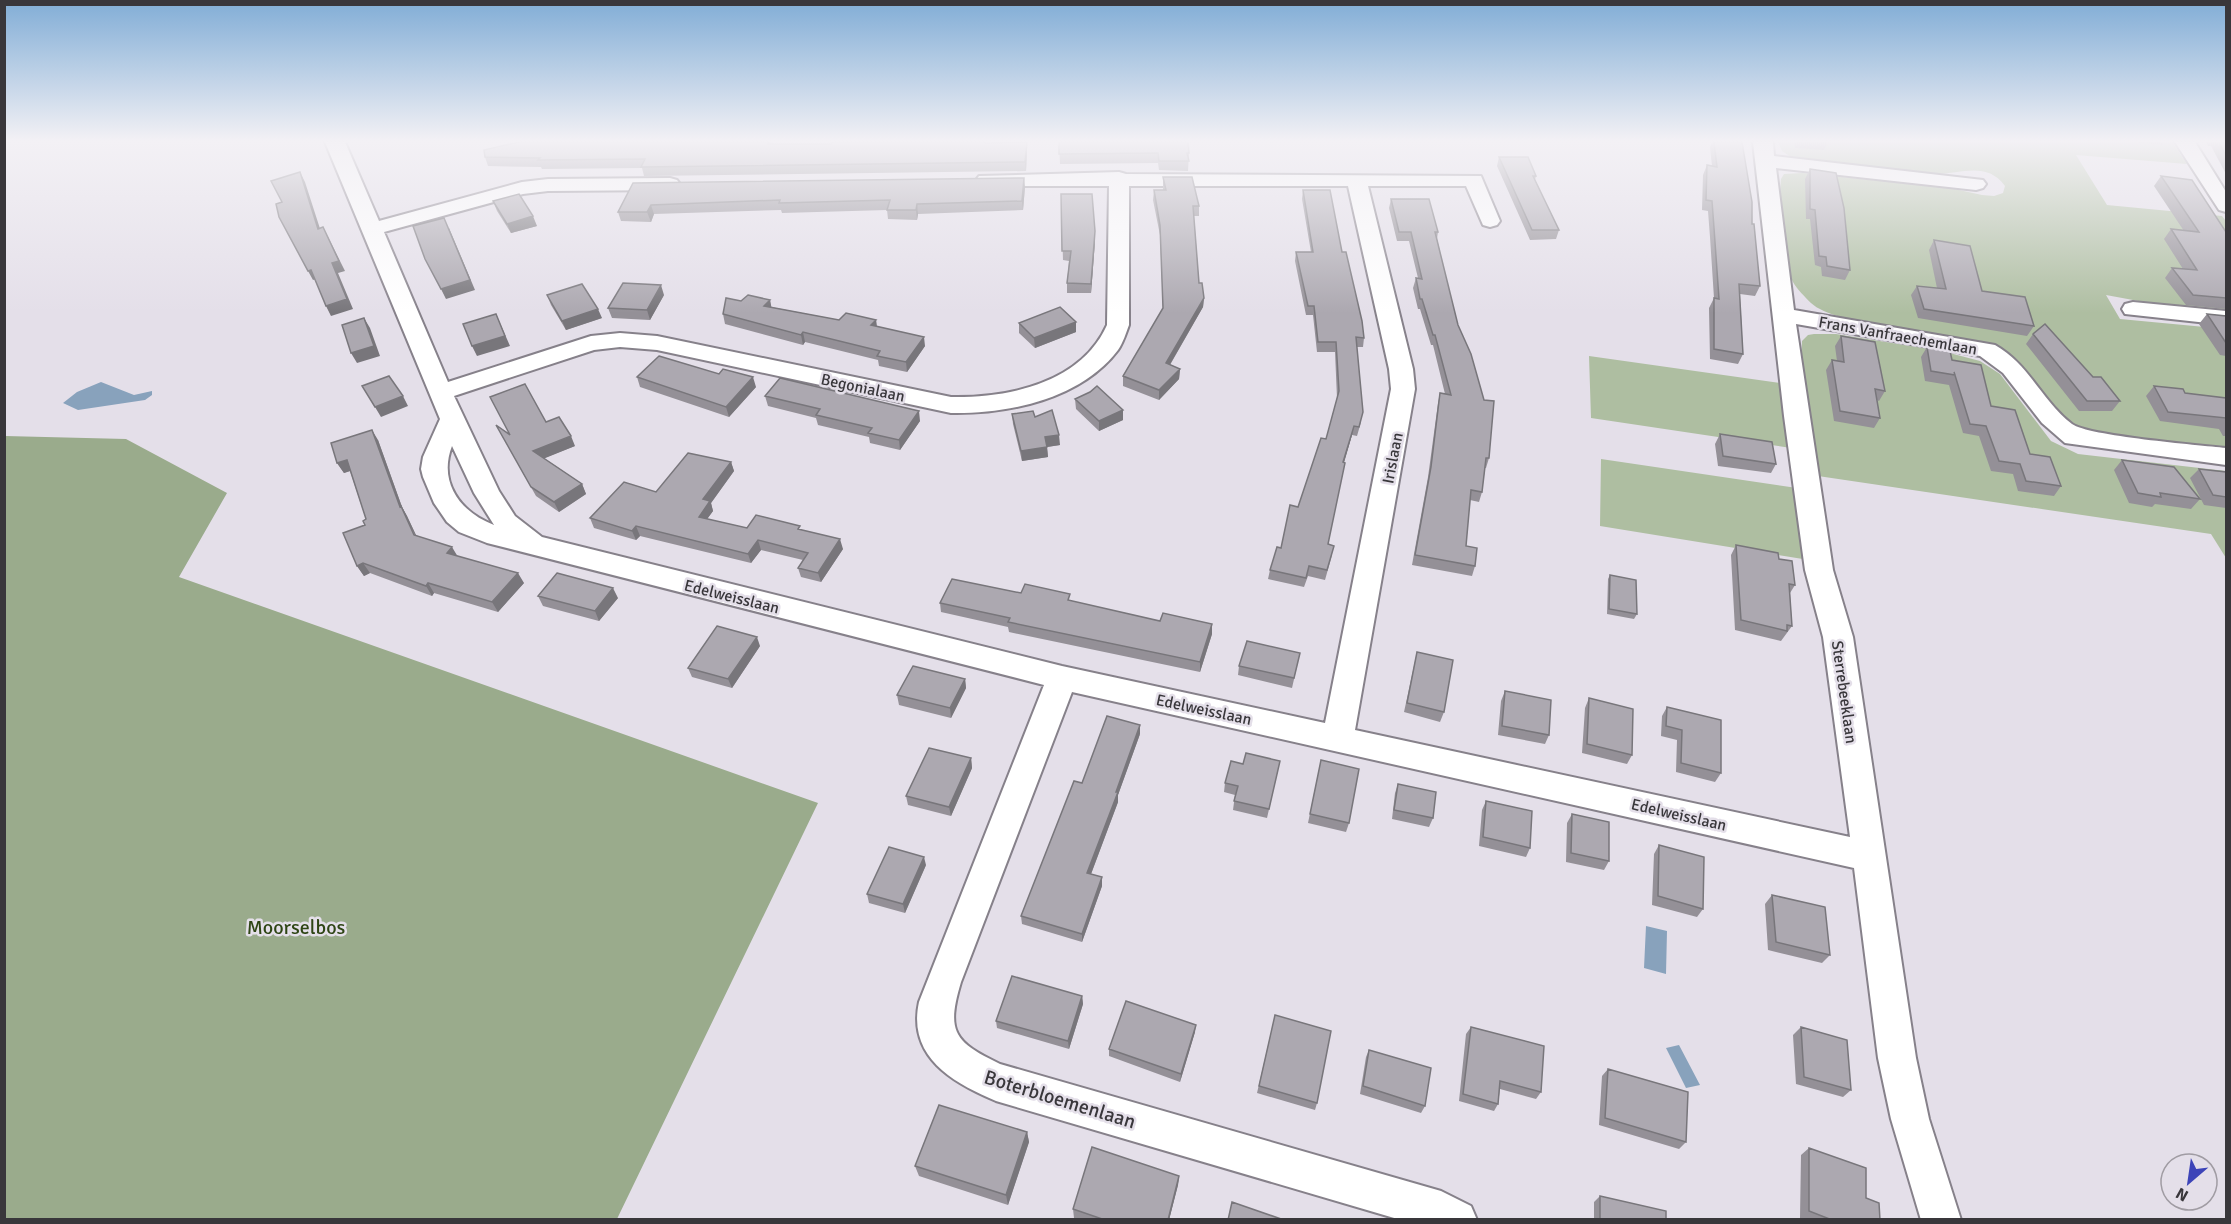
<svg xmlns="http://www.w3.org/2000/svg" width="2231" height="1224" font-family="Signika,sans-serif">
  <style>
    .green { fill: #aebea1 }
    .forest { fill: #9aab8c }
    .water { fill: #88a2bc }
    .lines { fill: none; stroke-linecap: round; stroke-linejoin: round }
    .minor-casing { stroke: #86818a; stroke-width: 4 }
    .minor { fill: #fff; fill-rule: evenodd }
    .wall { fill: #949097 }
    .shaded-wall { fill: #78767b }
    .building { fill: #aca8b0; stroke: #78767b; stroke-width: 1.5 }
    .labels { text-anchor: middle; stroke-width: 5; stroke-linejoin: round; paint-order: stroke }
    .street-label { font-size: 16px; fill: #39373b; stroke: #e4dfe9 }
    .near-park-label { font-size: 20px; fill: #2e4514; stroke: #e4dfe9 }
    .near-street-label { font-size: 20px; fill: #39373b; stroke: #e4dfe9 }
  </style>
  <rect width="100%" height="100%" fill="#e4dfe9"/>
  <!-- green -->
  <path class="green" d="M1778,142H2172L2187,164L2076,155L2107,205L2222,216L2226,221V312L2171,307L2106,295L2120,319L2226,329V450C2189,445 2099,442 2071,423C2038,401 2028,355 1986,344C1947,334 1835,326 1811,303C1805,297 1797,289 1793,282C1787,271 1782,209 1780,192L1781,179L1784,174L1802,173L1950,188L1982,195L1994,196L2003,193L2005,186C1986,160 1959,175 1934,174L1794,159L1782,151Z
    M1814,334H1836L1942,351L1980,361L2000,374L2051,441L2078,454L2226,471V558L2211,534L1818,476L1801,366L1802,341L1808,335Z
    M1589,356L1780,383L1791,448L1591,418Z
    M1601,459L1797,488L1809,560L1600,526Z"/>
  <!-- forest -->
  <path class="forest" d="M5,436L126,439L227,493L179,577L818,803L617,1219H5Z"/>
  <!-- water -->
  <path class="water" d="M101,382L134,395L152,391V395L145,400L78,410L63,403L77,392Z
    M1646,926L1667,931L1666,974L1644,968Z
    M1679,1045L1700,1085L1686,1088L1666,1048Z"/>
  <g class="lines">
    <!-- minor casing -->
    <g class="minor-casing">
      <path id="minor" d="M325,142H345L379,221L522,182L548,179L670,178L677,180L680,184L677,188L670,190L548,191L523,194L384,232L448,382L591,336L620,333L657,336L951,397C1009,398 1081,383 1107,325L1109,186H986L979,184L976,180L979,176L1119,172L1126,174L1481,176L1500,221L1497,225L1490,227L1483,225L1466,186H1368L1413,369L1415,389L1355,730L1850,837L1823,637L1805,570L1784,416L1753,142H1773L1774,156L1983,180L1986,184L1983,188L1976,190L1776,168L1794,310L1995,345C2029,364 2042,401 2072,424C2088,436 2198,445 2226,448V465L2065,443L2042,423L2003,373L1980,356L1796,324L1833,570L1853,637L1916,1058L1929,1119L1961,1220H1921L1891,1119L1878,1058L1854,868L1072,692L961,982C946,1032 954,1042 1000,1064L1441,1191L1471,1206L1477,1220H1401L996,1101C953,1083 907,1057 919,1002L1044,685L487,543L459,532L447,522L434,503L423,477L421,469L423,457L440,419ZM1129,186H1348L1389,369L1391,389L1325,723L1062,666L542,537L515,516L499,491L454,396L594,350L620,347L657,350L951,413C1009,414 1081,399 1118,350C1123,343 1126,333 1129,325ZM452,446L474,493L494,525C460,512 438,482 452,446Z
        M2175,142H2195L2226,192V212L2219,210Z
        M2133,302L2226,311V325L2125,314L2122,309L2125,304Z"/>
    </g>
    <!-- minor -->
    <use href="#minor" class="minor"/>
  </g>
  <!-- wall -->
  <path class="wall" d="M519,142H773V144H831L986,142V143L1027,151L1026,171L644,176L642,168L542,169L541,167L488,166L485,157Z
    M1059,142L1189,153L1188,171L1159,170L1158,163L1060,164Z
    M1712,142H1742L1760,286L1755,296L1740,294L1743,354L1738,364L1710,359L1709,308L1714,298L1710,237L1708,211L1702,210L1703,175L1707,165L1712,166L1710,147Z
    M1794,142H1828L1824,150L1795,148Z
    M2130,142H2164L2162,145Z
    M2206,142H2226V174L2211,146H2208Z
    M1499,157L1536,176L1535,180L1559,230L1556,239L1530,240L1497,166Z
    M1810,169L1850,270L1845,280L1822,276L1821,267L1815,265L1810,219H1806L1805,179Z
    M2161,176L2226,232V309L2186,305L2165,278L2172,268L2183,269L2164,239L2171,229L2184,231L2154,186Z
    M1163,177L1199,206V216H1194L1199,283L1204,298L1203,307L1170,365L1180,369L1179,379L1159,400L1123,386V376L1163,310L1160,235L1153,200L1154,190H1163Z
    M633,183L1025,187L1023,210L918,214L917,220L888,219L887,210L782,213L781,210L654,214L651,222L621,221L618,212Z
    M1303,190L1342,252L1364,338L1363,347H1357L1361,422L1357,436L1352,435L1344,463L1328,544L1332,555L1325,580L1308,576L1304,587L1268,579L1270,570L1281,548L1326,439L1337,398L1335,352H1317L1313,315H1306L1295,261L1296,252H1311L1302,199Z
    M1061,194L1095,241L1091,293H1067V283L1069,261L1063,260Z
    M1391,199L1438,232L1437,239L1489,458L1486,468H1485L1482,492L1479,502L1470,500L1466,546L1475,566L1472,576L1412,565L1428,477L1438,403L1440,393L1445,394L1433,345H1431L1420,309H1418L1413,288L1416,278H1418L1409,241H1397L1389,208Z
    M493,201L537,226L511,233L497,211Z
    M1934,240L1982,291L2034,326L2027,336L1918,318L1911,295L1917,286L1937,288L1929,250Z
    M547,295L602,318L566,330L551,305Z
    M664,295L650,320L612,318L608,308Z
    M770,300L771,307L839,320H876L877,327L925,346L907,372L879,366L878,360L805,342L803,345L725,324L723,314L741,301Z
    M2207,314L2226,316V356L2220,355L2199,324Z
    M1019,323L1076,332L1035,348L1019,333Z
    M2033,334L2093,377L2120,401L2112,411H2079L2026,344Z
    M1841,336L1885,391L1879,401L1877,400L1880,418L1874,428L1834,421L1826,370L1832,360L1837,361L1835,346Z
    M1927,347L1952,360L2030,454L2061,486L2054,496L2018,491L2013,474L1991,471L1979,436L1963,433L1949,385L1925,381L1921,357Z
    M637,377L756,387L729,417L640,387Z
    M2154,386L2185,393L2226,398V436H2223L2219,429L2160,421L2146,396Z
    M765,396L920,421L900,450L870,443L869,437L818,425L816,418L768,406Z
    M1075,399L1123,410V420L1099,431L1076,409Z
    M1012,414L1035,417L1060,445L1047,447L1048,457L1022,461L1013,424Z
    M496,425L510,434L575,446L544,458L582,484L586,494L559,512L536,496Z
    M1720,434L1776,464L1771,473L1718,466L1715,444Z
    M378,440L402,507L407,516L416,535L457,556L524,583L498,612L434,593L432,596L370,573L364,576L357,566L366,519L350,471L344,473L337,463Z
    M2122,460L2200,499L2191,509L2155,504L2152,507L2129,503L2114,470Z
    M731,462L734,471L711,503L713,511L707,519L747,528L801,530L843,549L821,582L801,577L798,568L803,560L761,550L751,563L640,536L636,540L594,528L590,518Z
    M2199,469L2226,472V508L2204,505L2190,478Z
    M1736,545L1779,559L1795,585L1790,593L1792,626L1781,641L1735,630L1731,555Z
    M1610,575L1637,614L1634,619L1607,614L1608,579Z
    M538,596L618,598L599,621L543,606Z
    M1071,601L1160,621L1212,624V634L1200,672L1009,632L1008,627L941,612L940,603Z
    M760,646L732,688L692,677L688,668Z
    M1417,652L1444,712L1440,722L1404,712Z
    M1300,653L1292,688L1238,675L1239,666Z
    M965,679L966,688L951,718L899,705L897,695Z
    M1505,691L1549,735L1545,744L1498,735L1501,701Z
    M1589,698L1632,755L1627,764L1582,753L1585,708Z
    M1667,707L1721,773L1715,782L1676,772L1677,740L1661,736L1662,716Z
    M1140,734L1118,795V802L1091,874L1102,886L1082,942L1022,924L1021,916L1082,783Z
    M971,758L972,768L951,816L908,805L906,796Z
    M1321,760L1349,823L1346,832L1308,823Z
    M1278,770L1267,818L1233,810L1235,795L1224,792L1225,783Z
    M1398,784L1433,818L1429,827L1392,819L1395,793Z
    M1486,801L1530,848L1526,857L1479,846L1482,810Z
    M1572,814L1609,861L1604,870L1566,862L1567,823Z
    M1659,845L1703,909L1697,917L1652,905L1654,854Z
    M926,865L905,913L869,903L867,894Z
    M1772,895L1830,955L1822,963L1768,950L1765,904Z
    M1082,996L1083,1004L1069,1049L997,1028L996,1021Z
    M1275,1015L1317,1103L1315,1110L1257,1093Z
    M1471,1027L1541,1092L1536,1099L1500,1089L1498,1104L1494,1111L1459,1101L1466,1034Z
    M1801,1027L1851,1090L1843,1097L1796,1084L1793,1035Z
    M1195,1032L1180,1082L1109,1056V1049Z
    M1369,1050L1425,1106L1421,1113L1360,1094L1366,1057Z
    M1608,1069L1686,1142L1679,1149L1599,1125L1602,1076Z
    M1027,1132L1029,1142L1008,1205L919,1176L915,1166Z
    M1809,1148L1866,1198L1880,1220H1805L1800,1218L1801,1155Z
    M1179,1176L1178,1185L1169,1220H1079L1074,1218L1073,1209Z
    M1600,1196L1666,1220H1594V1202Z"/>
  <!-- shaded-wall -->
  <path class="shaded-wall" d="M1027,142V151L1026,171L1025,162Z
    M300,172L305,182L323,238L318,229Z
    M1024,178L1025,187L1023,210L1022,201Z
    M917,204L918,214L917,220L916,210Z
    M651,205L654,214L651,222L647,212Z
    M533,216L537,226L511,233L507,224Z
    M449,228L475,290L446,299L441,289Z
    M1095,231V241L1091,293V284Z
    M328,237L345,271L338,273L353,309L331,316L326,306Z
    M311,270L316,279L313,280L308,271Z
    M661,285L664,295L650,320L647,310Z
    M1204,298L1203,307L1165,373L1166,363Z
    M770,300L772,310L764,306Z
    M598,309L602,318L566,330L562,321Z
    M496,314L510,346L477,356L472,346Z
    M364,318L370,328L380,356L357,363L351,353Z
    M876,320L877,330L871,325Z
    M1076,322V332L1035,348L1034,338Z
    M803,332L805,342L803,345L801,335Z
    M924,337L925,346L907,372L906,362Z
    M1180,369L1179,379L1159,400V390Z
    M753,377L756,387L729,417L726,407Z
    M403,396L408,406L381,417L375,407Z
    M1123,410V420L1099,431V421Z
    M919,411L920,421L900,450L899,440Z
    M1354,426L1352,435L1341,472L1343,462Z
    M372,430L378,440L402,507L407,516L420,544L400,507Z
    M1059,435L1060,445L1047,447L1048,457L1022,461L1021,451L1045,437Z
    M571,436L575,446L538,461L533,451Z
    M347,460L353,470L344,473L337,463Z
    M731,462L734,471L711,503L713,511L702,526L699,517L703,499Z
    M582,484L586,494L559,512L554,502Z
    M636,526L640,536L636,540L632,531Z
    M840,539L843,549L821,582L818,573Z
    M758,540L761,550L751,563L748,554Z
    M452,547L458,557L447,553Z
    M363,563L370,573L364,576L357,566Z
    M518,573L524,583L498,612L492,602Z
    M428,583L434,593L432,596L426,586Z
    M613,588L618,598L599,621L595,611Z
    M1212,624V634L1200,672V662Z
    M757,637L760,646L732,688L728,679Z
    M965,679L966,688L951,718L950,708Z
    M1140,725V734L1118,795V802L1088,882L1087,873Z
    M971,758L972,768L951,816L949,807Z
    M924,857L926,865L905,913L903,904Z
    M1102,877V886L1082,942V934Z
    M1082,996L1083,1004L1069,1049L1068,1041Z
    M1196,1025L1195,1032L1180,1082L1181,1074Z
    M1027,1132L1029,1142L1008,1205L1006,1195Z
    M1179,1176L1178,1185L1169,1220H1168Z"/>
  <!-- building -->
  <path class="building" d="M519,142H769L768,144H831L832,142H985V143L1027,142L1025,162L641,167L645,159L538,160L540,158L485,157L484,150Z
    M1059,142H1188L1189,153H1187L1189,161H1159L1158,153L1059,154Z
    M1714,142H1742L1752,202V224H1754L1760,286L1739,284L1743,354L1714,349V298L1719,299L1714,228L1712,201L1706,200L1707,165L1717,167Z
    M2219,142H2226V156Z
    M1499,157H1528L1536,176H1533L1559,230H1532Z
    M1810,169L1836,173L1844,208L1850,270L1827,266L1826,257L1819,256L1815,210L1810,209Z
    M300,172L318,229L323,227L339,261L332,263L347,299L326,306L311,270L308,271L279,217L276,204L282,202L271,181Z
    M2161,176L2192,180L2226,232V298L2193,295L2172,268L2197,270L2171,229L2199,232Z
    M1163,177H1192L1199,206H1193L1199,283H1202L1204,298L1166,363L1180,369L1159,390L1123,376L1163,308L1160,225L1154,190H1166Z
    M1024,178L1022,201L917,204L916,210H887L890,200L779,203L780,200L651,205L647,212H618L633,183Z
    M1303,190H1330L1342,252H1346L1362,321L1364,338L1356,337L1363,412L1359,427L1354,426L1343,462L1345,463L1328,544L1334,546L1327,570L1309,566L1306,578L1270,570L1277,547L1281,548L1290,505L1298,507L1321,438L1326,439L1339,391L1336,342H1318L1314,306H1308L1296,252H1313Z
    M519,194L533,216L507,224L493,201Z
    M1061,194H1092L1095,231L1091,284L1067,283L1071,251H1062Z
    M1391,199H1429L1438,232H1435L1458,325L1471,354L1484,400L1494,401L1489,458H1486L1482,492L1471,490L1466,546L1477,548L1475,566L1415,555L1431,467L1440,393L1451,395L1435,335H1433L1422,299H1420L1416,278L1422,279L1411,232H1399Z
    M444,218L470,280L441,289L425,259L413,226Z
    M1934,240L1970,246L1982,291L2025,297L2034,326L1924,309L1917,286L1946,289Z
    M623,283L661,285L647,310L608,308Z
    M582,284L598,309L562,321L547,295Z
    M748,295L770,300L764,306L839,320L846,313L876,320L871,325L924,337L906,362L877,356L880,351L803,332L801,335L723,314L726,298L741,301Z
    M1060,307L1076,322L1034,338L1019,323Z
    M496,314L505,336L472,346L463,324Z
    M2207,314L2226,316V343Z
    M364,318L374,346L351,353L342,325Z
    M2045,324L2093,377H2101L2120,401H2087L2033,334Z
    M1841,336L1875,342L1885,391L1875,389L1880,418L1840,411L1832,360L1844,362Z
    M1927,347L1950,351L1952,360L1981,365L1991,406L2015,410L2030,454L2050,457L2061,486L2026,481L2020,464L1999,461L1986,426L1970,424L1954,372L1955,375L1931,371Z
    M659,356L719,374L723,369L753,377L726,407L637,377Z
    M389,376L403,396L375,407L362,386Z
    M780,378L919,411L899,440L868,433L872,428L816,415L820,409L765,396Z
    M525,384L546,422L559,417L571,436L533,451L582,484L554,502L531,487L496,425L510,435L490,397Z
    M1097,386L1123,410L1099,421L1075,399L1090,392Z
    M2154,386L2183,389L2185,393L2226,398V418L2168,412Z
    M1052,410L1059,435L1045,437L1047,447L1021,451L1012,414L1033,411L1035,417Z
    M372,430L400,507L401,506L414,535L452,547L447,553L518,573L492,602L428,583L426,586L363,563L357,566L343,533L365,525L363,521L366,519L347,460L337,463L331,443Z
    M1720,434L1772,442L1776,464L1723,456Z
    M688,453L731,462L703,499L710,501L699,517L747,528L756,515L800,526L798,529L840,539L818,573L798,568L808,553L758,540L748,554L636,526L632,531L590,518L624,482L656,492Z
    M2122,460L2174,467L2200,499L2160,493L2161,497L2138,493Z
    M2199,469L2226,472V497L2213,495Z
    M1736,545L1778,553L1779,559L1792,561L1795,585L1789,584L1792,626L1787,625V631L1741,620Z
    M557,573L613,588L595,611L538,596Z
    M1610,575L1636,580L1637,614L1609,609Z
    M952,579L1021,593L1025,584L1070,594L1068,600L1160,621L1163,613L1212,624L1200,662L1008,622L1010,618L940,603Z
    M717,626L757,637L728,679L688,668Z
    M1247,641L1300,653L1294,678L1239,666Z
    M1417,652L1453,660L1444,712L1407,703Z
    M913,666L965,679L950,708L897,695Z
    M1505,691L1551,700L1549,735L1502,726Z
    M1589,698L1633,709L1632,755L1587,744Z
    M1667,707L1721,720V773L1681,763L1682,730L1666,726Z
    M1107,716L1140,725L1116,792H1118L1087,873L1102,877L1082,934L1021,916L1074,781L1082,783Z
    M929,748L971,758L949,807L906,796Z
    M1246,753L1280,761L1269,809L1234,801L1238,786L1225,783L1231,761L1243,764Z
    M1321,760L1359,769L1349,823L1310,814Z
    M1398,784L1436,792L1433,818L1394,810Z
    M1486,801L1532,811L1530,848L1483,837Z
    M1572,814L1609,822V861L1571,853Z
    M1659,845L1704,857L1703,909L1658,896Z
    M889,847L924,857L903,904L867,894Z
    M1772,895L1825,907L1830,955L1776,942Z
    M1012,976L1082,996L1068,1041L996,1021Z
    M1126,1001L1196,1025L1181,1074L1109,1049Z
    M1275,1015L1331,1031L1317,1103L1259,1086Z
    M1471,1027L1544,1046L1541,1092L1500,1081L1498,1104L1463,1094Z
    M1801,1027L1847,1040L1851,1090L1804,1077Z
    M1369,1050L1431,1068L1425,1106L1363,1086Z
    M1608,1069L1688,1092L1686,1142L1605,1118Z
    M939,1105L1027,1132L1006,1195L915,1166Z
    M1092,1147L1179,1176L1168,1220H1105L1073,1209Z
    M1809,1148L1866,1168V1198L1879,1203L1880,1220H1832L1809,1211Z
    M1600,1196L1666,1211V1220H1600Z
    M1232,1202L1284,1220H1228Z"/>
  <!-- sky -->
  <linearGradient id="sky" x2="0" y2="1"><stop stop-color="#81add6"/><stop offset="0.45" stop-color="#f3f1f5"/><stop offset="1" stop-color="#f3f1f5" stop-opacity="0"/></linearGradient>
  <rect width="2231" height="313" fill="url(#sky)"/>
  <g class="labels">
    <!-- street labels -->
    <g class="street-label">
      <text transform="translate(1898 335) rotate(10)" y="6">Frans Vanfraechemlaan</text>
      <text transform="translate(863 387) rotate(12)" y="6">Begonialaan</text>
      <text transform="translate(1392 458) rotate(-79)" y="6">Irislaan</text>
      <text transform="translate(732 596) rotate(14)" y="6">Edelweisslaan</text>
      <text transform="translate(1845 692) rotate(82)" y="6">Sterrebeeklaan</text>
      <text transform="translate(1204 709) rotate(12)" y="6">Edelweisslaan</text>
      <text transform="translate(1679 814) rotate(13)" y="6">Edelweisslaan</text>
    </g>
    <!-- near-park labels -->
    <g class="near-park-label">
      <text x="296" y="934">Moorselbos</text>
    </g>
    <!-- near-street labels -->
    <g class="near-street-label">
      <text transform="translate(1060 1099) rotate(17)" y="7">Boterbloemenlaan</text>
    </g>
  </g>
  <!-- border -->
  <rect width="2231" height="1224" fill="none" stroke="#39373b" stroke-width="12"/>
  <!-- north arrow -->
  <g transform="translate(2189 1182) rotate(209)"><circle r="28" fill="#e4dfe9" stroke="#a09ca3" stroke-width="1.5"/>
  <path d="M0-4.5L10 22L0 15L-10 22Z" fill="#3d44b8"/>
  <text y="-9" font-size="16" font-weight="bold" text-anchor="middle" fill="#39373b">N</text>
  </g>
</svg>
